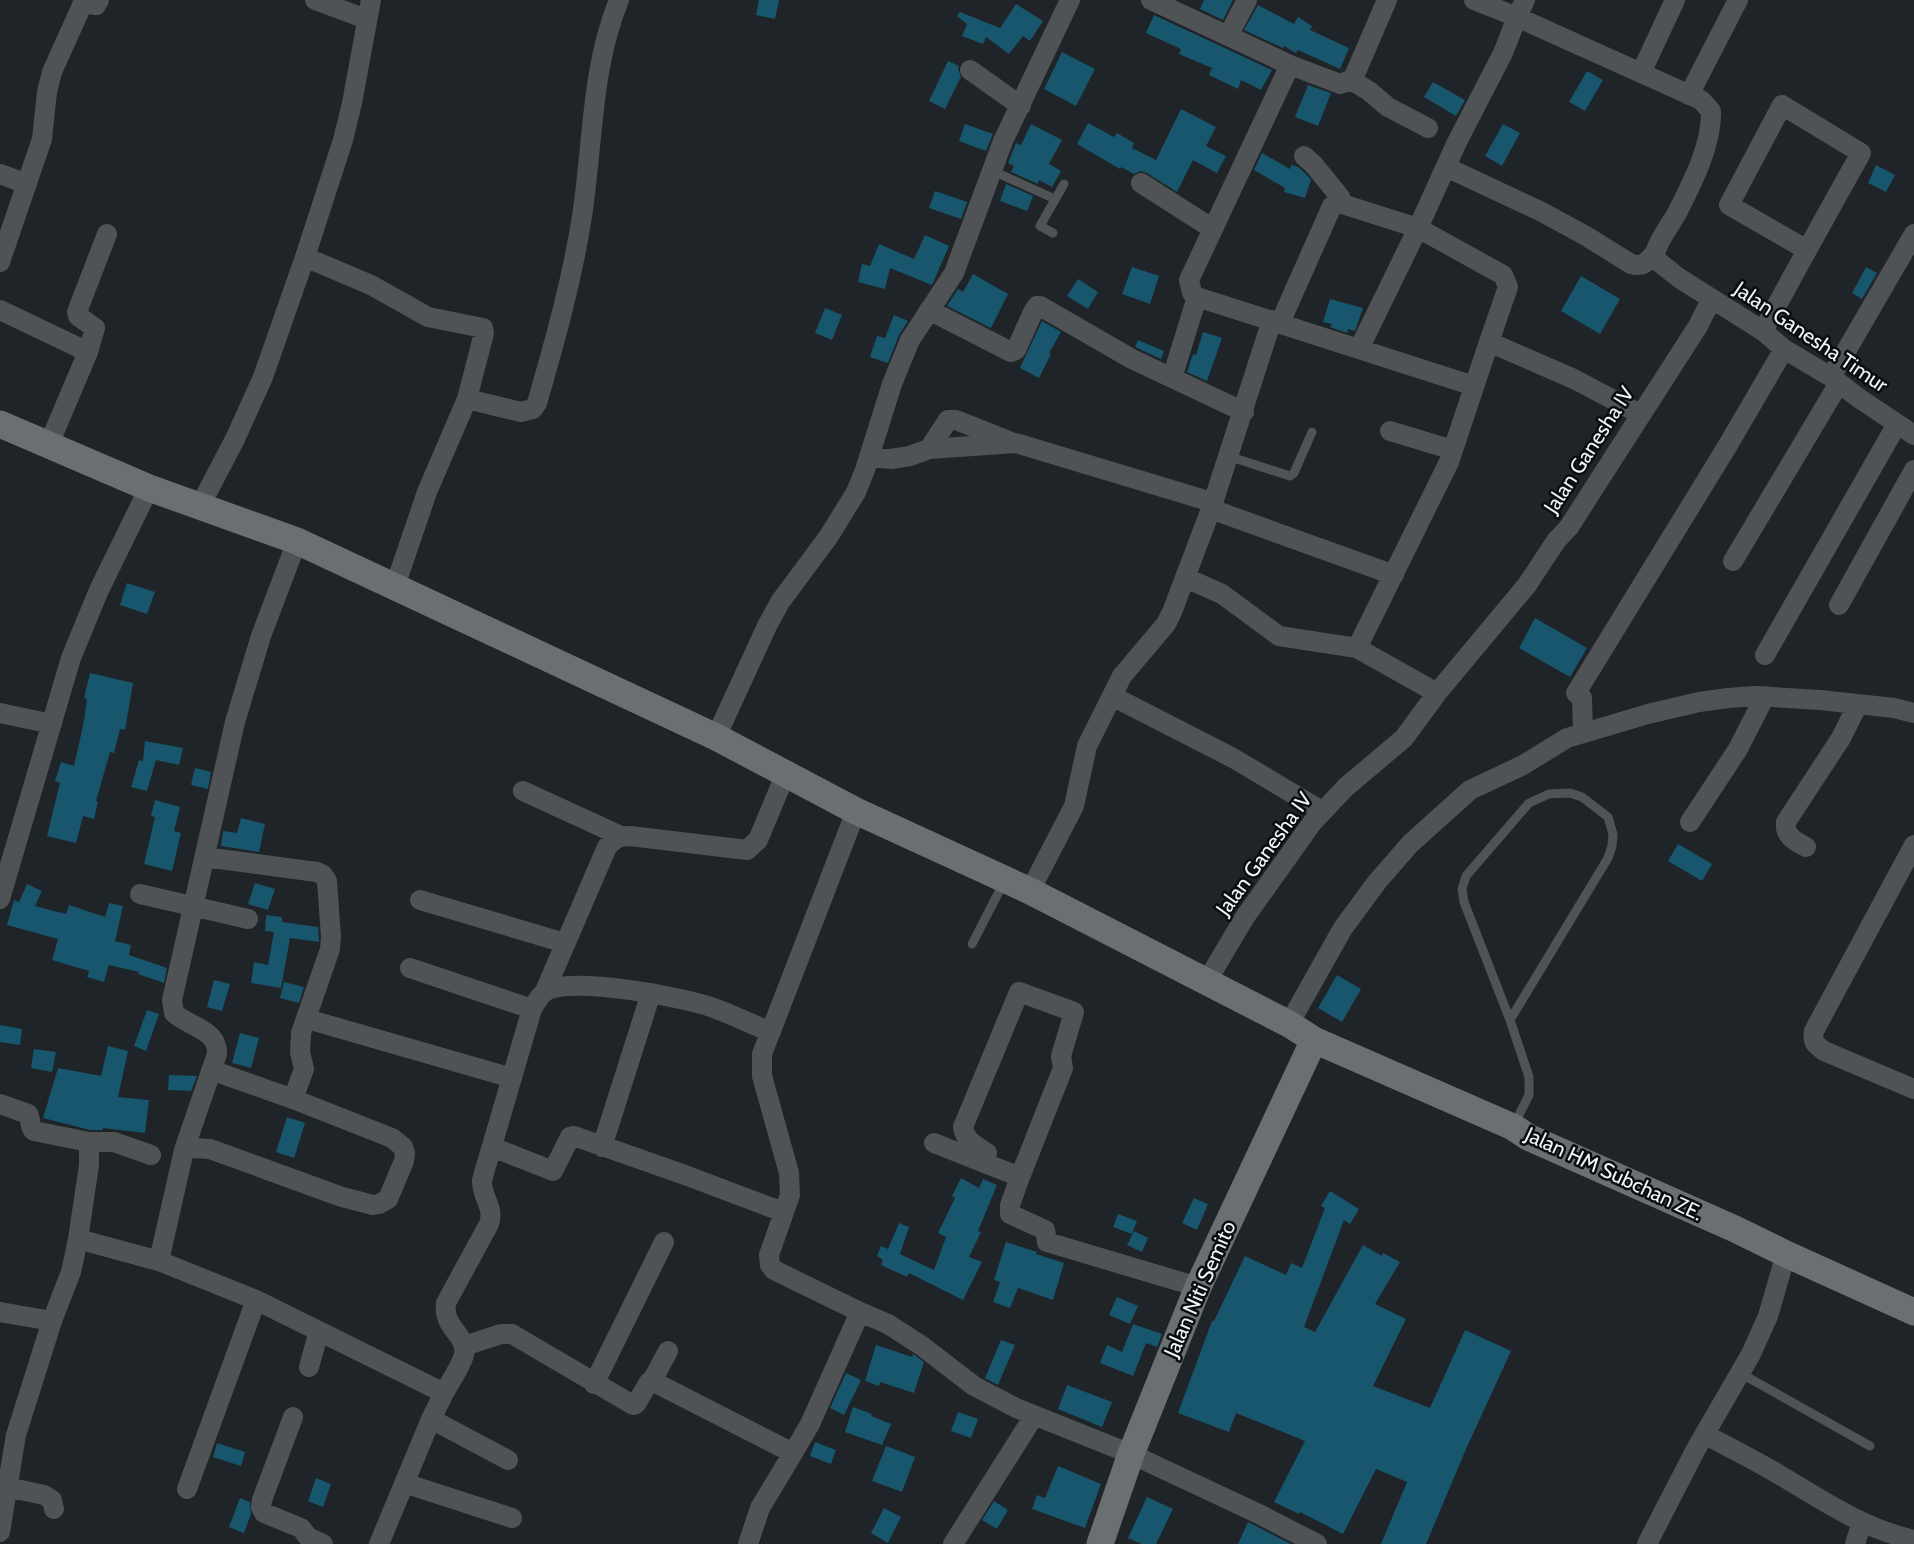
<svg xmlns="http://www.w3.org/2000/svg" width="1914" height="1544" font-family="Cabin,sans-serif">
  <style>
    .building { fill: #17566d }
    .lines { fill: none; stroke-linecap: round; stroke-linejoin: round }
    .lane { stroke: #505355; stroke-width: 9 }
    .street { stroke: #505355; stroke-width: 20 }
    .secondary { stroke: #6a6f71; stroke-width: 27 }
    .labels { text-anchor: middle; stroke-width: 5; stroke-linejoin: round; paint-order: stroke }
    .street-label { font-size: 21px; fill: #f1f5f7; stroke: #0a0d0e }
  </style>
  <rect width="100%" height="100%" fill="#1e2427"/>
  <!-- building -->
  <path class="building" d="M759,0H779L775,19L756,15Z
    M1204,0H1233L1223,20L1200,9Z
    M1016,4L1043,21L1030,41L1023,36L1009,54L986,37L983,44L962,36L967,24L957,16L960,12L1000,28Z
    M1258,5L1294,24L1298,17L1312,26L1310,30L1349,48L1340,69L1298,50L1296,53L1284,46L1283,48L1244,30Z
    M1154,15L1272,70L1261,90L1241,80L1238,89L1209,75L1212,68L1179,54L1181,49L1146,33Z
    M1062,52L1095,69L1076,106L1044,89Z
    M948,61L959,66L958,69L961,77L945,109L929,101Z
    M1587,71L1603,80L1585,111L1569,102Z
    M1433,82L1465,100L1456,116L1424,97Z
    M1308,85L1331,93L1318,126L1295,117Z
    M1181,109L1216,127L1206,146L1226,156L1217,173L1193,160L1177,192L1147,173L1141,171L1134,174L1121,167L1120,169L1077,144L1088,123L1114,137L1117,133L1134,143L1132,148L1156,160Z
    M965,124L993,134L986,151L959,141Z
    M1031,124L1062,140L1049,164L1061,171L1052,187L1039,180L1038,184L1011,172L1014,166L1008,163L1016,143L1021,145Z
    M1503,124L1520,133L1502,166L1485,156Z
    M1262,153L1290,169L1291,165L1298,167L1305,173L1311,180L1305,198L1284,192L1285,188L1254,170Z
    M1876,165L1895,175L1886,192L1868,183Z
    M1006,184L1033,196L1027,211L1000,201Z
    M935,191L967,202L961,219L929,208Z
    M925,235L949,246L932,285L890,268L885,289L858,282L862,264L870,266L879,244L914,259Z
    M1132,267L1159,276L1150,304L1122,294Z
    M1866,267L1877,273L1862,299L1852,293Z
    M973,274L1008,294L991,328L947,306L958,289L963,292Z
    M1581,276L1620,299L1600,334L1561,311Z
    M1078,279L1098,292L1088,309L1067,296Z
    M1330,299L1363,308L1355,331L1348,329L1347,333L1330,327L1332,324L1323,322Z
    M825,308L842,315L832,340L815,333Z
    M894,315L908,321L899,335L888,363L870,357L877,336L885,338Z
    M1042,321L1061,332L1049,353L1051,354L1039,378L1020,368Z
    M1203,332L1222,338L1207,381L1187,372L1193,354L1196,355Z
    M1138,340L1164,351L1161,359L1135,347Z
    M127,583L155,592L147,614L120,605Z
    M1535,618L1587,648L1570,677L1519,648Z
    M90,673L133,683L125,730L120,729L114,753L110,752L96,801L98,802L94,819L83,816L76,843L47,836L60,783L55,781L61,762L74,766L84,721L87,699L84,698Z
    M145,741L183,748L179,765L156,760L147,791L131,787L139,760L143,761Z
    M195,768L211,772L208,789L191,785Z
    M155,800L180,807L174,831L181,833L172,871L144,864L155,817L151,816Z
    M241,818L265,824L259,852L221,846L223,831L237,833Z
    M1678,844L1712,864L1702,881L1668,861Z
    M255,883L275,889L268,910L248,904Z
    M27,884L42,891L35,906L66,914L69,905L105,917L109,903L123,906L115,941L131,945L129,955L167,968L164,983L138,974L139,972L109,965L104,982L87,977L89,971L52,960L58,939L7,925L14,900L19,902Z
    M266,915L282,917V922L318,927L319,942L290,938L281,988L251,983L254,962L268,965L274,932L265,931Z
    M1337,975L1361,989L1342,1022L1318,1008Z
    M214,980L230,984L222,1011L207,1007Z
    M284,982L304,987L299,1003L280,998Z
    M147,1010L159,1014L146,1051L134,1046Z
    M0,1025L22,1029L20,1045L0,1042Z
    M240,1033L259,1038L251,1068L232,1063Z
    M108,1046L128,1051L118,1097L149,1100L145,1133L103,1128L102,1130H90L43,1118L58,1068L101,1076Z
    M34,1049L56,1052L52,1072L31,1068Z
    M169,1075L197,1076L191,1091L168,1090Z
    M287,1117L305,1123L294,1158L276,1152Z
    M961,1178L979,1188L983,1179L997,1185L978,1231L981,1232L969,1257L982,1262L963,1300L909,1273L907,1277L881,1265L883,1260L877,1256L881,1246L888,1249L899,1223L909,1227L900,1254L934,1270L946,1237L938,1233L955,1198L952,1196Z
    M1330,1191L1359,1209L1350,1224L1344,1220L1304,1327L1315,1332L1363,1245L1382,1256L1383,1253L1400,1262L1375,1304L1406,1319L1373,1386L1430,1408L1465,1330L1511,1351L1466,1449L1426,1544H1381L1407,1482L1376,1469L1343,1534L1300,1512L1299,1514L1274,1502L1305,1441L1236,1413L1229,1432L1178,1413L1212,1321H1214L1245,1256L1286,1275L1291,1263L1302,1268L1325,1208L1321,1206Z
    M1194,1198L1208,1204L1197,1230L1182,1223Z
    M1118,1214L1137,1221L1132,1234L1113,1227Z
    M1134,1231L1148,1238L1142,1252L1127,1245Z
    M1006,1242L1037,1252L1036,1254L1064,1263L1053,1300L1018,1288L1010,1308L993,1302L1000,1282L994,1280Z
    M1117,1297L1138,1306L1130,1324L1109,1315Z
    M1133,1324L1162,1334L1157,1347L1146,1343L1133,1376L1100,1363L1107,1345L1122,1352Z
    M1001,1340L1015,1345L998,1385L985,1378Z
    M876,1345L912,1357L913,1354L924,1362L914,1393L880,1382L879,1386L865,1381Z
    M846,1373L861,1380L844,1415L830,1408Z
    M1067,1385L1112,1402L1102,1427L1058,1409Z
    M853,1407L872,1414L871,1416L891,1424L882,1445L845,1432Z
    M958,1412L978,1419L971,1438L951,1431Z
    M815,1442L836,1450L831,1464L810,1456Z
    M217,1443L245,1452L241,1466L213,1457Z
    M886,1446L915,1457L902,1492L872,1481Z
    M1058,1466L1101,1484L1085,1528L1032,1509L1037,1495L1045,1498Z
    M316,1478L331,1484L323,1507L308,1501Z
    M1147,1497L1173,1509L1156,1544H1142L1128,1538Z
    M240,1498L250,1502L251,1514L244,1533L229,1527Z
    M994,1501L1008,1510L997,1529L982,1520Z
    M884,1508L901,1517L888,1543L871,1533Z
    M1248,1522L1254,1525L1291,1544H1238Z"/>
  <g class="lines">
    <!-- lane -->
    <path class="lane" d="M993,171L1055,199
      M1053,233L1040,226L1064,184
      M1228,456L1290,476L1294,473L1312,432
      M972,944L1004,882
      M1510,1020L1608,858L1612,846L1613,834L1608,817L1582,797L1570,793L1549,794L1529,803L1466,876L1462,889L1464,902L1510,1020L1529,1077V1095L1514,1125
      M1740,1373L1870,1446"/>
    <!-- street -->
    <path class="street" d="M315,0L366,19
      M1151,0L1290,65L1340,84L1351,80L1355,74L1387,0
      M1525,0L1517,17L1701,100L1711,111C1712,145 1692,183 1677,213C1671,224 1653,247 1655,259L1679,278L1763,331L1784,349L1831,377L1860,399L1914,435
      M1228,36L1247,0
      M1290,65L1189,280L1192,293L1197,297L1474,386
      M970,70L1021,106
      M1641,73L1675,0
      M1351,80L1369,91L1388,107L1428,128
      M1689,95L1738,0
      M1304,156L1314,165L1340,197L1342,204
      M1446,167L1542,212L1586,236L1631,264C1643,267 1646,263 1654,254
      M0,174L27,184
      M1141,183L1213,229
      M305,257L371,285L428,317L483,328L484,333L467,399
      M0,262L42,139L47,92L52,72L83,3L96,5L99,0
      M0,310L88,352L49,444
      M929,310L1011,352L1016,350L1033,312L1037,306H1040L1132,359L1244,412
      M1280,323L1332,206L1339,203L1418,228L1503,275L1508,287L1489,342
      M1763,331C1795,271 1828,212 1861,153L1782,105L1729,205L1807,250
      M1359,349L1418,228L1457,142L1503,53L1517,17L1474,0
      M88,352L95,328L78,316L77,312L107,234
      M1831,377L1914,234
      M1172,378L1197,297
      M1390,431L1453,450
      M929,449L948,420H956L1009,441
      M869,457L891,459L910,456L929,449L1016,443L1212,502
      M200,506L235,439L263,377L305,257L343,140L352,103L371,0
      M1211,509L1394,575
      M1733,561L1839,383
      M1186,578L1222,594L1279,636L1357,648L1437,693
      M395,586L427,492L467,399L521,412L533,409L537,403C555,341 572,280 582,216C593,145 591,68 619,0
      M1839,605L1914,470
      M1357,648L1449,462L1489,342L1574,379L1640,414
      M1765,655L1897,424
      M1112,696L1233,758L1322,811
      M0,713L52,724
      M1583,732L1582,698L1576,693L1728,445L1784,349
      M716,737L767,626L780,602L829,536L856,492L865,470L892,384L910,340L954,273L1003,141L1070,0
      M523,791L621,836
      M856,811L762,1054V1076L789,1173L790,1195L769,1255L770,1265L774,1270L860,1312L888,1324L922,1346L974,1386L1016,1408L1131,1454L1259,1514L1317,1544
      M1690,822L1738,749L1765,696
      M1914,845L1814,1031C1812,1042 1815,1044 1824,1051L1914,1089
      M1806,847C1795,841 1784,836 1786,822L1841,738L1857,706
      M205,857L317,872L323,875L327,881L331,937L330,949L301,1033L300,1052L304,1069L293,1099
      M1030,891L1074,806L1087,746L1122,676L1166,624L1172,612L1211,509L1272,320
      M140,894L248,919
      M0,899L71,658L99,590L149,488
      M420,900L565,943
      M410,968L532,1009
      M1207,981L1245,917L1312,823L1346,787L1404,738L1437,693L1527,585L1556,541L1569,527L1698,326L1711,300
      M545,991L607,847C614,839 619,836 630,836L747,850L758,840L786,773
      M307,1019L512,1078
      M1289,1024L1343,928L1377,882L1410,844L1470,790L1523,765L1567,738L1648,714L1699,702L1728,698L1755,696L1820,700L1894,708L1914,713
      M0,1104L28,1114C32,1119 28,1126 34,1131L89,1142V1165L78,1239
      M89,1142H114L151,1155
      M934,1143L1020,1177L1063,1068L1061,1056L1074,1012L1019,992L963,1127C965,1141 976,1146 987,1153L983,1161
      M492,1147L553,1171L570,1137L574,1136L685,1175L783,1212
      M602,1147L651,993
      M184,1150L194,1148L210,1149L342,1197L373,1205L379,1204L388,1199L404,1161L405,1153L403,1147L392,1138L293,1099L211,1070
      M1020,1177L1010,1205V1214L1045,1230L1047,1242L1198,1287
      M159,1261L184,1150L217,1054C218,1029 189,1027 174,1013L172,1000L235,722L261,636L297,541
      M0,1312L52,1321
      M464,1346L501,1334H512L633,1405L636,1404L649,1382L652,1381L668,1351
      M309,1367L319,1331
      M652,1381L793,1453L810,1424L860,1312
      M594,1384L664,1242
      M444,1393C450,1382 460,1368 464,1355C468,1335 442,1328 446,1303L489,1224C495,1207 481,1197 482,1180L532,1009C536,1002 540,995 546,991C572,976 682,997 711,1007C731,1014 751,1024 771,1032
      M293,1417L262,1500L261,1507L264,1513L301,1528L308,1537L323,1544
      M431,1419L508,1460
      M1706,1435C1730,1448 1755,1460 1778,1474C1824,1501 1862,1528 1914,1540
      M404,1483L512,1518
      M7,1487L44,1495L52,1500L54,1509
      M187,1489L256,1300
      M0,1532L16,1435L52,1321L71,1272L78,1239L159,1261L256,1300L444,1393L431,1419L379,1544
      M748,1544L760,1508L793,1453
      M953,1544L1034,1416
      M1647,1544L1696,1449L1751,1354L1768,1316L1786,1254
      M1855,1544L1862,1522"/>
    <!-- secondary -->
    <path class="secondary" d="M0,424L149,488L297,541L716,737L856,811L1030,891L1289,1024L1314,1040L1513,1127L1528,1137L1735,1229L1786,1254L1914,1312
      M1100,1544L1131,1454L1198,1287L1314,1040"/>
  </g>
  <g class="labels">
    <!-- street labels -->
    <g class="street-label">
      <text transform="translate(1811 337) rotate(34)" y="7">Jalan Ganesha Timur</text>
      <text transform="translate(1589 450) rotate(-57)" y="7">Jalan Ganesha IV</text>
      <text transform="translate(1264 854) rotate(-54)" y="7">Jalan Ganesha IV</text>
      <text transform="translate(1614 1174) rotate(25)" y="7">Jalan HM Subchan ZE.</text>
      <text transform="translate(1200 1289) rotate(-66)" y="7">Jalan Niti Semito</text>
    </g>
  </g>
</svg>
